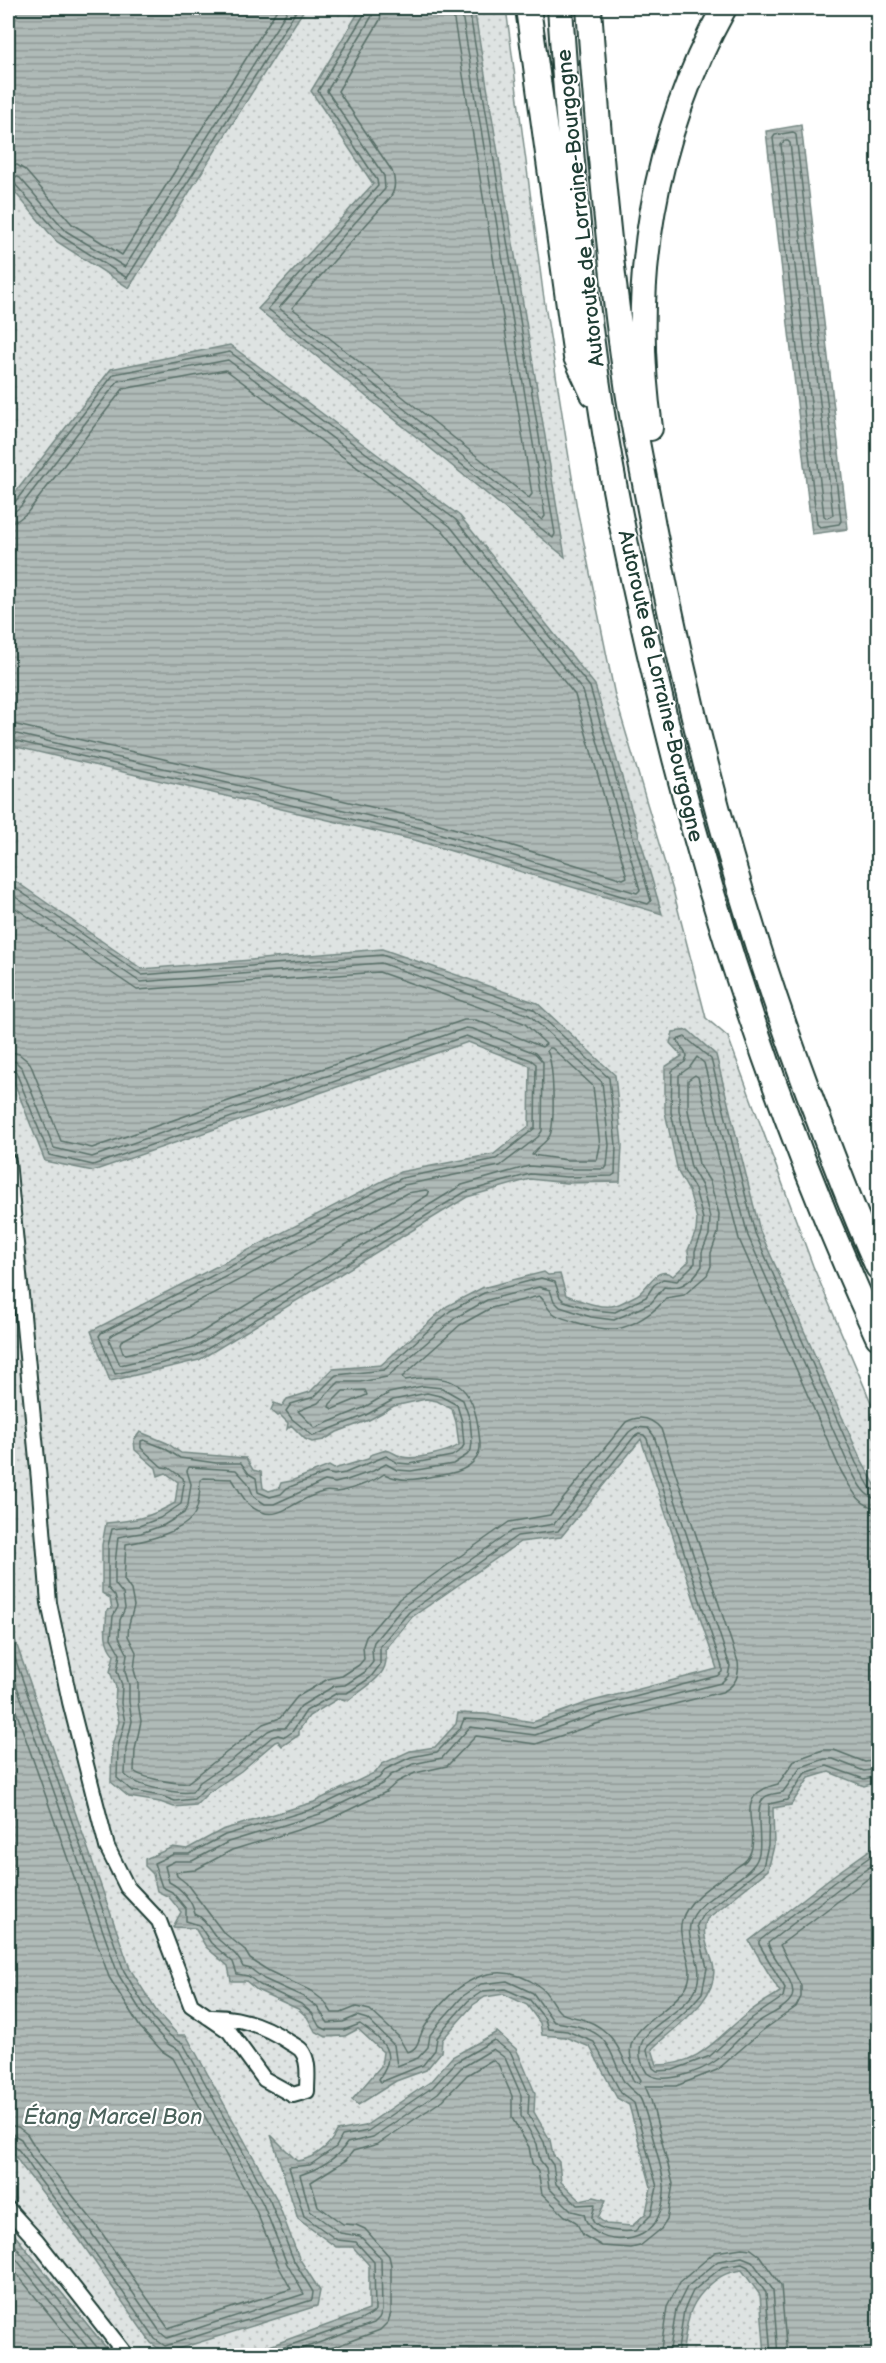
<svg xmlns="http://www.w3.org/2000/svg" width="886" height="2363" font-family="'Balsamiq Sans',sans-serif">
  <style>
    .grass { fill: url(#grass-dots); stroke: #7e908b; stroke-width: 1.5 }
    .water { fill: url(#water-rules); stroke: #758883; stroke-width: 1.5 }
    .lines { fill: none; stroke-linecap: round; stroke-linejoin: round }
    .shore { stroke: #596f68; stroke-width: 1.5 }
    .street-casing { stroke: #1f3d34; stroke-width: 18 }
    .highway-casing { stroke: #1f3d34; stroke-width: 28 }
    .street { stroke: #fff; stroke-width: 14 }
    .highway { stroke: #fff; stroke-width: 24 }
    .labels { text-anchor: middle; stroke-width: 4.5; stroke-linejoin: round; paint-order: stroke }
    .street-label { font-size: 21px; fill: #1f3d34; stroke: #fff }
    .water-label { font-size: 22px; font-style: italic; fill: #4a625b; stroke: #fff }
  </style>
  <defs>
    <pattern id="grass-dots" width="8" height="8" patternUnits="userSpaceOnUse" patternTransform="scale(1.5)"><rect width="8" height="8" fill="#dee3e2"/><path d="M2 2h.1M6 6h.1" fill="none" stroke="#bec4c2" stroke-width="1.8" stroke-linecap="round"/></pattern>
    <pattern id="water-rules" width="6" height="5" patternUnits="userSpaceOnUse" patternTransform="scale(1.5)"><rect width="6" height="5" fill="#afbab7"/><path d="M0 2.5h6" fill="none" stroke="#8e9896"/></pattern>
  </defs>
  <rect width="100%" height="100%" fill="#fff"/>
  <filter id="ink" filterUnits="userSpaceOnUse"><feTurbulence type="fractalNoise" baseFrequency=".0167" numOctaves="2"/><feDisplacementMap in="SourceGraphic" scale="12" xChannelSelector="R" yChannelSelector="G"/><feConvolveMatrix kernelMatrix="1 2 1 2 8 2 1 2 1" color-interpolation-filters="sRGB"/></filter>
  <g filter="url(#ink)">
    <!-- grass -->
    <path class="grass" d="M8,8H506L543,292L577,509L615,696L674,894L706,1018L728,1037L813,1266L878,1419V2355H112L8,2227V1259L18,1253L8,1161Z"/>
    <!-- water -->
    <path class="water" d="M8,8H305L129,288L56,241L8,184Z
      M361,8H474L565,557L258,309L373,184L311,91Z
      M801,125L848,529L812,534L766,131Z
      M230,345L460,516L595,685L662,914L418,841L8,745V502L111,369Z
      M8,876L142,969L382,949L537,1003L615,1075L622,1145L620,1182L566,1183L530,1179L467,1197L199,1360L110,1381L91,1331L400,1172L494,1154L529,1126L530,1066L468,1042L93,1171L45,1161L8,1067Z
      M688,1030L716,1055L760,1231L861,1460L878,1490V1782L864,1786L829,1772L809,1778L791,1805L773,1808L774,1846L768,1870L707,1919C700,1933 709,1949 713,1964C721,2000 673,2027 652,2049L657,2065C701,2065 717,2037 748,2013C758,2005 769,1999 780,1992L749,1941L830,1878L878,1844V2355H765L760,2295L742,2270C729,2272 723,2274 712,2283C685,2306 688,2323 682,2355H249L267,2347L369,2310V2265L353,2247H336L298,2219L271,2135L297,2161C314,2159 330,2146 337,2131L365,2126L430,2082L452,2057L497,2032L516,2049L519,2055L535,2093L534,2112L550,2140L553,2155L559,2162L561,2182L580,2200L594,2197L606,2200L598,2218L606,2224L632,2226L646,2213L651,2187L629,2105L617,2098L590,2047L565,2037L542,2035L540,2023L527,2005L504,1994L485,1997L473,2005L449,2032L442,2040L441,2052L426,2070L396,2081L358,2105L352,2100L381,2066L383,2052L358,2029L345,2036L326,2037L315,2031L307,2017L298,2009L257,1990L246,1981H231L228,1966L206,1947L195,1928L173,1927L181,1912L169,1897L157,1891L153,1874L145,1866V1859L173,1847L187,1849L222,1830L314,1802L376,1772L382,1764L410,1751L435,1747L456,1724L458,1713L485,1714L533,1722L589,1702L717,1669L641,1439L561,1537L520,1542L412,1617L385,1650C392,1676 365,1686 348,1701L339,1698L309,1716L299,1730V1735L282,1746L278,1741L275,1742L241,1771L208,1793L196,1805L174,1807L160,1802L129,1797L111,1782L112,1746L119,1722L115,1704L116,1687L110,1672L114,1655C102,1642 106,1626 107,1610L112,1609L110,1598L102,1593V1545L106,1523C134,1521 151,1517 175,1503L178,1482L166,1473L158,1476L156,1468L135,1450L134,1440L140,1432L167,1443L181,1453L246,1458L253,1470L261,1472L263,1488L269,1491L279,1488L281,1483L291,1481L329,1466L334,1469L368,1459L370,1455L386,1450C393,1451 396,1456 403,1457C415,1460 449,1452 459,1445L456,1422L452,1409L437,1401L426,1399L394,1406L369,1420L337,1432L324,1440L312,1442L305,1439L291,1425L287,1429L288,1423L280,1415L278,1416L271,1410L274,1403L282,1406L287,1399L310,1392L333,1369L381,1365L447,1306L482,1288L544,1272L548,1275L560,1274L566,1295C580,1300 601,1310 616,1305C623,1303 630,1298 637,1295C648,1289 657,1263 673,1276L689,1261L688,1250L696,1231L697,1219L689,1191L678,1172L665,1112V1067L682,1056L670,1043L673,1032Z
      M8,1620L130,1969L157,2012L178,2035H186L276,2198L299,2258L320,2291L317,2306L165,2353L151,2343L79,2239L21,2165L8,2144Z
      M8,2227L112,2355H8Z"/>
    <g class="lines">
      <!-- shore -->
      <path class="shore" d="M366,8L365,13L318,91L377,180L378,186L268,309L553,538L555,534L469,8
        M373,8L372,16L327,91L384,176L385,189L279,308L542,520L545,516L461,8
        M382,8L380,20L338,91L392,171C396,181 396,190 389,199L292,308L529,498L532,494L452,8
        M793,132L796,135L841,521L839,524L820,527L817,524L773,138L775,135Z
        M784,141H788L790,143L833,515L827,518L824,516L781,145Z
        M8,164L17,165L25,170L72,224L122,255L278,8
        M8,173L20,178L66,231L125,267L289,8
        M8,181L14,183L61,236L127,278L298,8
        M8,505L15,502L114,374L230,352L456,520L590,687L651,901L648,904L419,835L8,739
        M8,512H14L20,507L118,381L228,360L450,526L583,691L640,890L637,893L421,828L8,732
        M8,521L18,520L27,513L123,389L226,370L444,532L575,695L627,877L623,879L423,819L8,723
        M8,883L142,975L382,955L533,1009L609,1078L616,1145L615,1174L612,1176L567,1177L530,1174L465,1192L197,1355L115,1374L99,1336L101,1333L402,1178L496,1159L535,1128L536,1064L531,1060L466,1036L93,1165L49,1155L16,1072L8,1068
        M8,892L140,982L381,963L529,1015L602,1082L609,1145L607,1166L605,1169H567L529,1166L462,1185L194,1348L120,1365L109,1340L110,1336L404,1185L500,1166L538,1137L542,1131L543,1062L535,1053L473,1029L466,1028L92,1157L54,1148L22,1068L16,1062L8,1060
        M8,903L137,990L379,972L524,1023L546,1044L542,1047L476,1020H464L92,1148L61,1141L30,1063L19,1054L8,1051
        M549,1048H552L593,1086L600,1146L597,1160H567L532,1155C536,1147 546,1144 550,1135C555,1122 554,1063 547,1051Z
        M426,1190L429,1192L428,1195L190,1339L126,1354L123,1353L120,1344L121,1341L407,1193Z
        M365,1390L367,1395L333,1409L329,1407L330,1404L343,1391Z
        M878,1508C858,1507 850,1486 841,1471L739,1239L698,1077L695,1075L688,1080V1110L699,1164L710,1182L719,1214L718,1233L711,1253V1266L707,1275L684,1295L666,1298C657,1311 632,1327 616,1329C602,1330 588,1326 575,1322C568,1319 559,1318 553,1313C546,1309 546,1300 539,1296L491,1308L460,1325L402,1377L405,1380C453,1372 474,1384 479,1434C480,1443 482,1451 475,1460C465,1472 449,1474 434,1476C415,1480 402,1482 384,1474C375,1481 348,1491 336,1492C331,1492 328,1490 323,1492C314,1494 305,1499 297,1503C286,1509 275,1517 262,1512C245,1507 241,1492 232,1479L203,1478L200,1480C200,1490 199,1505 195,1513C185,1532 145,1541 126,1544L124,1580L131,1590L134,1606L129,1624L128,1636L136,1652L134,1670L138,1684V1702L141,1721L135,1750L134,1771C141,1778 177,1784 187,1783L263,1724L280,1718L297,1697L328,1679L342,1676L359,1665L364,1659L363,1646L366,1637L399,1599L509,1522L550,1515L626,1422C639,1415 651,1417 661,1429L738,1662C740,1676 735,1686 722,1692L596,1724L536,1744L476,1736L447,1766L415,1773L397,1782L386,1792L324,1822L232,1850L195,1870L176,1872L177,1876L186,1883L223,1932L244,1949L250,1959L269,1971L311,1991L324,2001L332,2013H341L356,2007L370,2010L398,2036L407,2052C420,2049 418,2037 424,2028C450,1986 492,1953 540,1987C549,1993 552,2005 560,2012C564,2016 579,2018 585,2020C615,2030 622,2055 634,2082L639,2083L641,2080C606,2030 665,2020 686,1987C699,1965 675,1942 682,1920C689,1896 718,1882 737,1867C740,1865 745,1862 747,1859C766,1833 726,1796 778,1784L795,1760L823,1750H834L865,1762L878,1760
        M8,1638L124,1971C139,1995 156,2033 183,2043L270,2201L294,2261L313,2292L312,2300L165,2346L155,2339C118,2284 80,2231 39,2179C32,2170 17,2143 8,2142
        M8,1661L118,1974L147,2021L168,2044L179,2050L263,2204L287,2264L304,2294L167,2338L161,2333L90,2231L32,2158L21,2139L14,2135L8,2134
        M8,1688L109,1977L140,2027L162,2051L173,2058L255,2208L279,2267L291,2289L168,2328L97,2226L39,2153L27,2134L18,2127L8,2125
        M878,1769L864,1771L833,1759H825L801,1767L783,1792C777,1794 770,1793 765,1797C751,1808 767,1847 755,1863C741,1884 694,1899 690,1925C686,1946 706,1962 696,1988C683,2020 618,2029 647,2073C663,2086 702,2071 717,2060C731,2048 743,2033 758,2022C768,2015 787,2008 792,1997C798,1982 771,1958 768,1943L838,1889L878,1861
        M878,1776L864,1779L827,1766L805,1773L787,1800L769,1804L768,1845L763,1867L703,1914L697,1925L707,1968L702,1993L689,2008L648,2045L647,2051L653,2068L657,2071L673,2070L710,2056L752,2018L783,1997L785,1988L759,1944V1941L833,1883L878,1851
        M8,2237L104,2356
        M8,2249L94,2356
        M8,2263L83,2356
        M262,2356C282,2345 368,2324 375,2310L374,2262L356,2242L337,2240L304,2216L289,2167L310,2165L336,2147L342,2136L368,2131L433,2087L456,2062L494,2040L511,2053L529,2094L528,2114L544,2142L548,2158L553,2165L556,2184L577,2205L595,2204C595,2209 592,2212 592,2217C592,2232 625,2232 635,2231L651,2215L657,2187L634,2103L621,2093L594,2042L567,2031L548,2029L545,2019L530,2000L505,1989L483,1991L468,2001L444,2028L437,2038L435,2050L423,2065L381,2082L379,2079C399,2053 382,2039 360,2024L344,2030H327L319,2026L312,2013L301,2004L260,1985L248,1976L237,1974L233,1962L211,1943L199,1925L186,1921V1909L172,1892L162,1887L154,1863L174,1854H189L225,1835L316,1808L379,1778L386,1769L411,1757L437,1752L460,1729L464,1719L485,1720L534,1728L591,1708L717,1676L722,1672V1667L647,1439L644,1435L639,1434L634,1437L558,1531L517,1536L409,1612L380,1646V1665L370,1678L347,1693H337L306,1711L292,1732L285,1737L278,1735L272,1737L237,1766L205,1788L194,1799L175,1801L161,1796L132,1791L117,1778L118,1747L125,1722L121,1703L122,1685L117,1671L120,1654L111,1638L113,1616L118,1607L115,1596L108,1588V1546L112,1529L139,1526L160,1518L181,1504L184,1483L183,1478L169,1468L162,1467L141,1448V1441L144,1440L164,1448L180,1458L216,1463H241L249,1474L256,1478L258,1492L270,1497L281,1494L287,1488L326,1473L334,1475L345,1473L386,1456L398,1463L409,1464L452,1456L461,1450L464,1445L462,1422L457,1405L440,1396L427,1393L393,1400L366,1415L313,1436L292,1419L286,1411L291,1404L314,1397L336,1375L384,1370L450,1311L484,1293L541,1278L555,1282L560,1297L564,1301L593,1310L615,1312L646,1297L654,1285L663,1279L677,1281L695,1263V1251L702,1233L703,1219L695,1189L684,1170L671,1112L672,1071L685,1062L687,1056L677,1040L685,1037L711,1059L755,1233L856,1463L871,1489L878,1491
        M282,2356L374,2323L379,2318L382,2311L381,2258L360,2236L340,2233L310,2211L300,2175C318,2169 336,2160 347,2143L373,2137L438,2093L461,2068L493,2049L505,2058L521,2095V2116L537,2144L540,2160L546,2168L549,2188L572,2211L584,2214C590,2247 646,2248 658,2217C662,2209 665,2195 664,2186C664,2176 645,2106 640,2098C635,2090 628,2090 622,2078C616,2065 610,2044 598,2035C585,2026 569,2024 554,2022L533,1993L507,1981L481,1984L463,1996L439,2023L430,2035L428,2047L418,2058L397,2066L394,2045L367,2019L357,2016L343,2022L328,2023L317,2007L304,1997L264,1979L251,1969L243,1967C238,1953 227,1948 218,1939C209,1930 207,1919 195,1914C192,1900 181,1888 169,1882L165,1866L175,1861H192L228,1842L320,1814L382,1784L391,1775L413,1764L442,1758L470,1727L535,1735L593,1715L721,1683L728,1676L730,1666L654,1436L648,1428L636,1427L629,1432L554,1524L512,1531L404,1606L374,1642L372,1649L373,1662L365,1672L345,1685L334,1686L301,1706L285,1728H275L268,1731L232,1760L200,1782L192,1792C176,1794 137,1787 125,1775L126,1748L132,1721L129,1702V1685L125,1671L127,1653L119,1637L120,1620L125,1608L123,1594L115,1584V1564L118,1537L141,1533L164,1525L184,1513L188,1505L191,1484L187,1471L189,1467L236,1470L248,1483L254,1497L265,1504H274L325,1481L335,1483L347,1480L373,1471L386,1464L397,1470L411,1471L453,1464L467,1455L471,1450L472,1442L470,1420L463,1400L442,1388L423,1386L389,1393L363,1408L315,1428L298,1411L318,1403L339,1382H360L387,1377L455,1318L487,1300L539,1287L550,1290L554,1301L560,1307L591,1317L614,1320L651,1303L664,1287C680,1290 693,1280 702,1266V1252L709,1235L710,1218L702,1186L691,1167L679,1110V1075L690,1067L697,1057L704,1063L748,1236L849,1466C856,1479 863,1498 878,1499
        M310,2356L380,2330L388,2322L391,2313V2265L389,2256L365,2229L356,2225L343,2224L318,2206L311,2182L346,2160L353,2151L378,2144L443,2100L467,2075L492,2060L498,2064L512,2096V2118L529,2147L532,2163L538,2172L542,2194L565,2216L576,2222L583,2235L602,2246L631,2248L640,2246L661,2229L667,2220L673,2184L651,2100L645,2086H676L717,2070L762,2031L796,2007L801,1997V1986L780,1945L878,1871
        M660,2356L667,2307L680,2282L715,2252L742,2248L751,2249L759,2255L781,2286L787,2356
        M669,2356L676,2309L687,2287L718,2261L742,2257L752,2261L773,2290L778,2356
        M677,2356L684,2310L693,2291L722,2267L742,2264L748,2267L766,2293L771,2356"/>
      <!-- street casing -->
      <g class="street-casing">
        <path id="street" d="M8,1161L39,1480L49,1603L70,1702L107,1847L127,1887L159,1921L191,2005L229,2031L264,2079L293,2095L307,2091C307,2078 310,2061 301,2050C298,2047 292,2044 289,2042C264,2025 238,2016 208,2017
          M8,2209L37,2241L127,2356"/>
      </g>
      <!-- highway casing -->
      <g class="highway-casing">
        <path id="highway" d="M528,8L576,357L593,394
          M560,8C569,143 581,279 602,413C614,492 631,572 649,650C702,887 777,1117 878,1337
          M589,8C598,136 609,263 628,391C635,436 645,481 653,526C689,716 738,904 806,1086C829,1147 851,1208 878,1267
          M650,428C629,283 653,136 724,8"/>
      </g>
      <!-- street -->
      <use href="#street" class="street"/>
      <!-- highway -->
      <use href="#highway" class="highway"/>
    </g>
  </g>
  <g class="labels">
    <!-- street labels -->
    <g class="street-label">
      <text transform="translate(580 208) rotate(-96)" y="7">Autoroute de Lorraine-Bourgogne</text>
      <text transform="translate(661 686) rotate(77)" y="7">Autoroute de Lorraine-Bourgogne</text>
    </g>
    <!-- water labels -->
    <g class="water-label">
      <text x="113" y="2124">Étang Marcel Bon</text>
    </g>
  </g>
  <!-- margin -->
  <rect width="886" height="2363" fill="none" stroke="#fff" stroke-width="30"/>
  <rect x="15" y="15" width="856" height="2333" fill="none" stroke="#1f3d34" stroke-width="2" filter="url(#ink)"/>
</svg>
